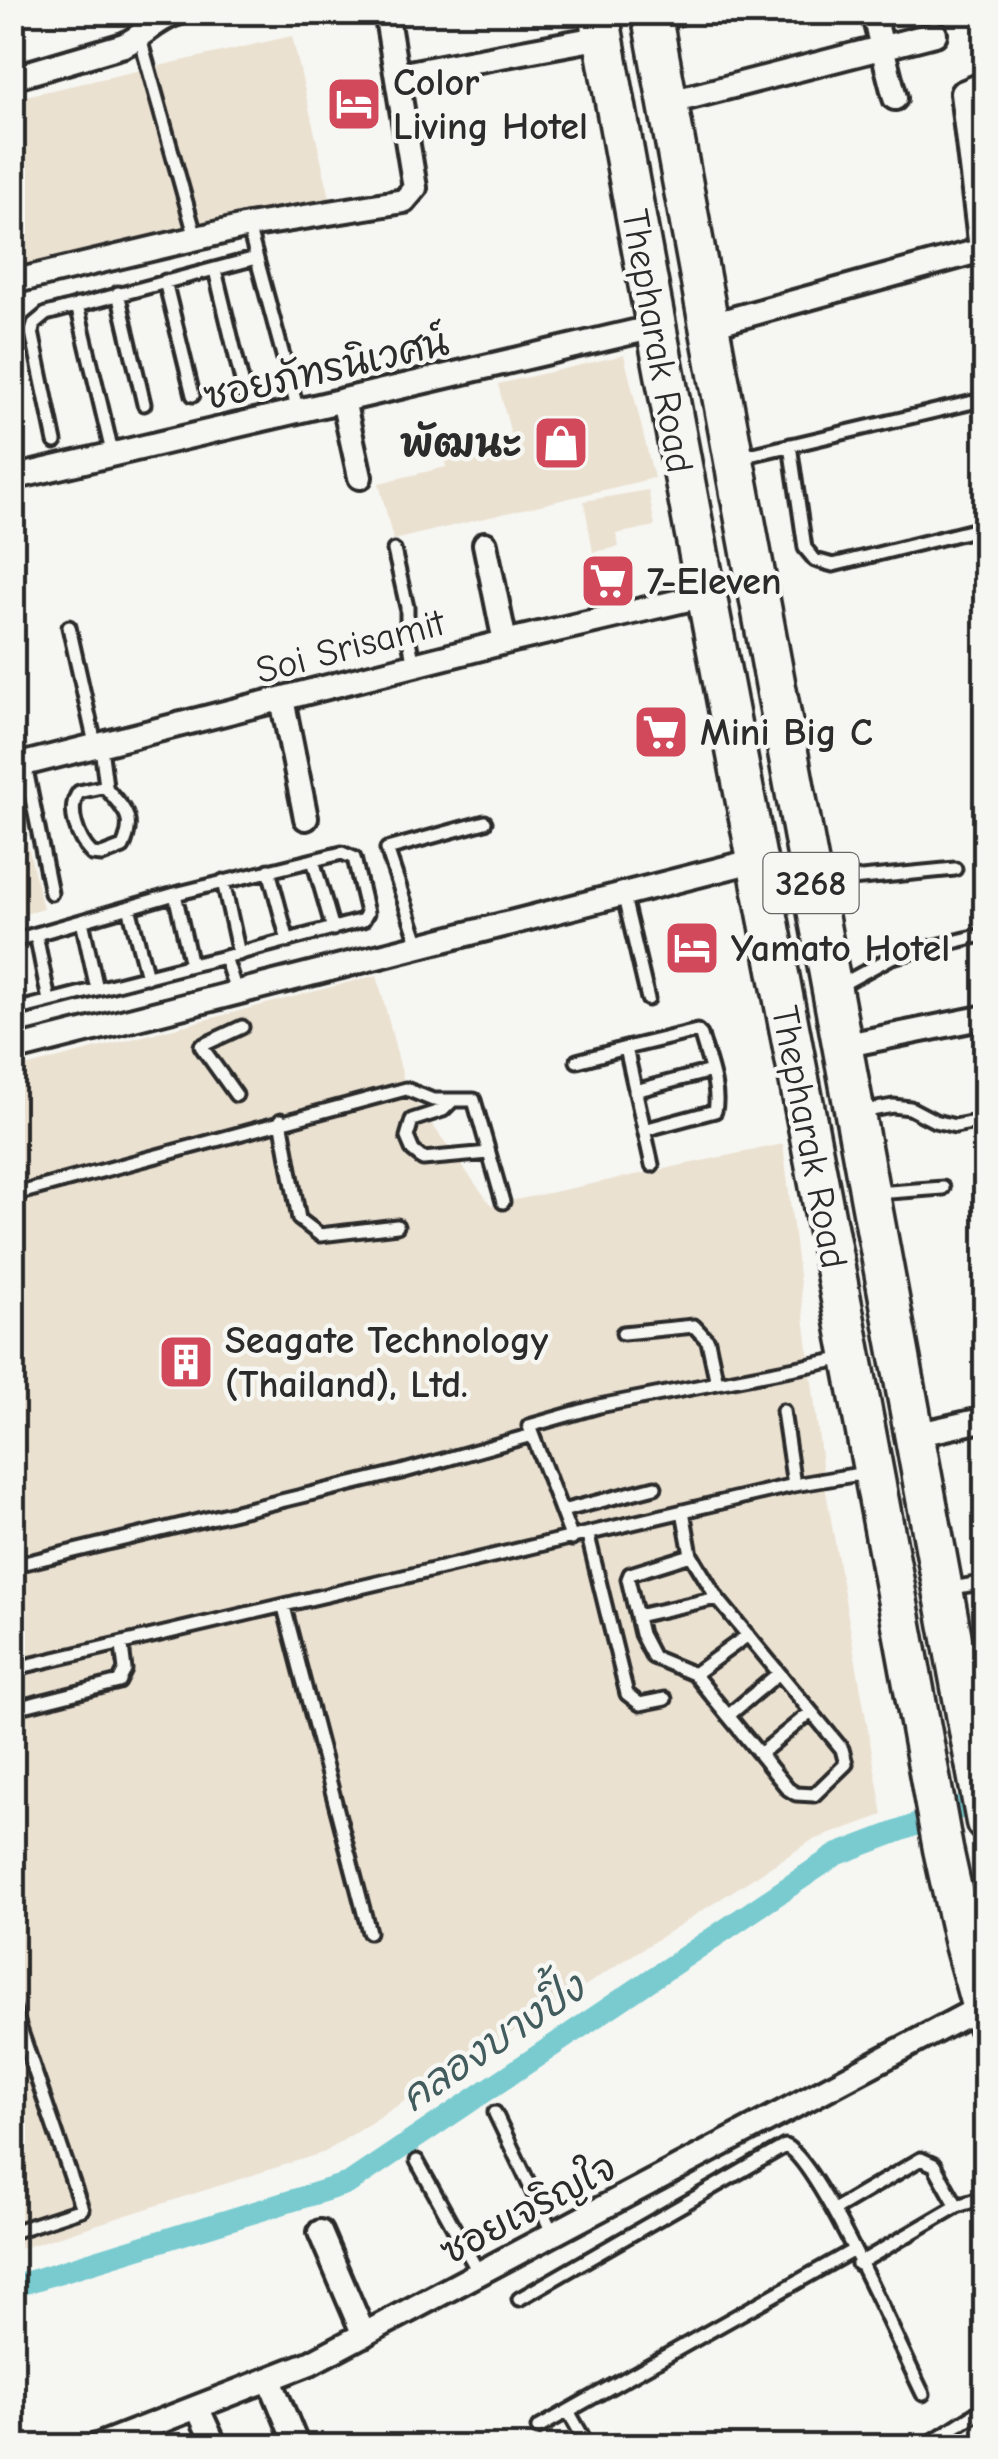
<svg xmlns="http://www.w3.org/2000/svg" width="998" height="2459" font-family="'Comic Neue','Playpen Sans Thai',sans-serif">
  <style>
    .built { fill: #ebe1d1 }
    .lines { fill: none; stroke-linecap: round; stroke-linejoin: round }
    .canal { stroke: #79cbd0; stroke-width: 22 }
    .service-casing { stroke: #2b2b2b; stroke-width: 19 }
    .minor-casing { stroke: #2b2b2b; stroke-width: 30 }
    .primary-casing { stroke: #2b2b2b; stroke-width: 45 }
    .path { stroke: #2b2b2b; stroke-width: 4; stroke-dasharray: 10 8; stroke-linecap: butt }
    .service { stroke: #f6f6f2; stroke-width: 11 }
    .minor { stroke: #f6f6f2; stroke-width: 22 }
    .primary { stroke: #f6f6f2; stroke-width: 38 }
    .labels { text-anchor: middle; stroke-width: 9; stroke-linejoin: round; paint-order: stroke }
    .shield { fill: #f6f6f2; stroke: #686867; stroke-width: 2.5 }
    .shield-label { font-size: 35px; font-weight: bold; fill: #2b2b2b }
    .poi-label { font-size: 38px; font-weight: bold; fill: #2b2b2b; stroke: #f6f6f2; text-anchor: start }
    .street-label { font-size: 38px; fill: #2b2b2b; stroke: #f6f6f2 }
    .water-label { font-size: 40px; font-style: italic; fill: #425b5d; stroke: #f6f6f2 }
  </style>
  <rect width="100%" height="100%" fill="#f6f6f2"/>
  <filter id="ink" filterUnits="userSpaceOnUse"><feTurbulence type="fractalNoise" baseFrequency=".01" numOctaves="2"/><feDisplacementMap in="SourceGraphic" scale="20" xChannelSelector="R" yChannelSelector="G"/><feConvolveMatrix kernelMatrix="1 2 1 2 8 2 1 2 1" color-interpolation-filters="sRGB"/></filter>
  <g filter="url(#ink)">
    <!-- built -->
    <path class="built" d="M292,36L335,219L13,292L12,99Z
      M624,355L654,478L393,540L379,483L446,467L443,451L511,435L498,384Z
      M648,490L655,526L616,534L619,547L593,552L584,501Z
      M15,791L43,909L13,917L12,792Z
      M377,975L406,1089L491,1205L783,1144L824,1480L883,1815L811,1841L325,2152L13,2251V1070Z"/>
    <g class="lines">
      <!-- canal -->
      <path class="canal" d="M12,2287L349,2183L836,1855L986,1798"/>
      <!-- service casing -->
      <g class="service-casing">
        <path id="service" d="M140,38L196,238
          M248,226L298,411
          M215,270L245,394
          M165,281L193,395
          M118,293L144,404
          M77,305L113,456
          M55,442L32,332L34,324L46,314L256,258
          M790,445L805,548L815,560L833,565L986,527
          M741,457L986,399
          M394,550L407,607V631L414,665
          M69,627L96,748
          M101,747L106,786V788C124,810 136,816 123,847L102,855L92,854C78,840 66,809 79,792L106,786
          M25,764L51,893
          M313,860L333,929
          M269,870L288,941
          M223,881L239,954
          M820,882L955,869
          M623,893L648,999
          M129,907L147,977
          M82,921L97,989
          M36,934L49,1001
          M12,941L175,894
          M419,945L387,849L485,822
          M225,957L363,920L367,913L354,858L342,853L175,894L191,965L225,957L236,991
          M839,986L892,957L986,934
          M12,1008L27,1007L191,965
          M626,1048L697,1031L701,1035C707,1058 720,1088 715,1111L644,1130
          M577,1061L626,1048L652,1165
          M635,1091L711,1071
          M236,1095L201,1046L242,1027
          M453,1100L443,1110L412,1120L407,1137L413,1151L423,1159L489,1153
          M860,1112L893,1106L910,1108L935,1121L955,1126L986,1120
          M281,1120L299,1219L320,1235L397,1226
          M876,1193L943,1188
          M12,1195L406,1089L433,1100H474L503,1202
          M623,1333L694,1326L708,1341L717,1383
          M783,1411L794,1485
          M562,1511L655,1487
          M683,1511L691,1555L717,1598L842,1749L846,1764L814,1795L796,1794L788,1789L694,1674L653,1657L641,1634L628,1579L630,1574L691,1555
          M588,1536L627,1694L640,1704L665,1699
          M572,1539L529,1426L599,1406L847,1358
          M12,1566L401,1472L532,1435
          M947,1589L986,1582
          M284,1607L369,1932
          M637,1616L717,1598
          M12,1669L794,1485L866,1473
          M694,1674L748,1635
          M28,1705L119,1682L125,1670L122,1646
          M729,1715L779,1673
          M760,1754L811,1712
          M12,2005L82,2209L12,2232
          M495,2113L553,2234
          M417,2161L480,2275
          M834,2210L921,2159L934,2165L957,2206
          M858,2264L957,2206L986,2197
          M519,2299L785,2146C819,2160 901,2350 923,2394
          M568,2411L588,2446
          M538,2428L852,2251
          M925,2446L986,2407"/>
      </g>
      <!-- minor casing -->
      <g class="minor-casing">
        <path id="minor" d="M873,12L895,98
          M653,19L680,12
          M398,75L603,37
          M12,78L124,45C143,36 158,18 180,12
          M667,103L935,34
          M981,249L962,93L986,83
          M12,282L248,226L404,201L415,188L386,12
          M707,326L986,249
          M343,400L360,477
          M12,478L655,327
          M485,544L505,642
          M282,699L306,818
          M12,767L505,642L706,595
          M842,1046L986,1017
          M12,1050L757,860
          M915,1435L986,1419
          M320,2232L364,2335
          M270,2380L297,2446
          M198,2409L215,2446
          M97,2446L310,2363L981,2007"/>
      </g>
      <!-- primary casing -->
      <g class="primary-casing">
        <path id="primary" d="M599,12C708,626 833,1236 943,1849L964,1944L986,2023
          M651,12L986,1822"/>
      </g>
      <!-- path -->
      <path class="path" d="M566,13L568,12"/>
      <!-- service -->
      <use href="#service" class="service"/>
      <!-- minor -->
      <use href="#minor" class="minor"/>
      <!-- primary -->
      <use href="#primary" class="primary"/>
    </g>
  </g>
  <!-- icons -->
  <defs>
    <g id="hotel-square" transform="scale(2.875)"><rect x="-9" y="-9" width="18" height="18" rx="4" fill="#d1495b" stroke="#f6f6f2"/><path d="M-6-4.5h1.5V1H6V5H4.5V3h-9V5H-6ZM-4 0a1.8 1.8 0 1 1 3.6 0ZM.5 0V-2.5h3Q6-2.5 6 0Z" fill="#fff"/></g>
    <g id="shop-square" transform="scale(2.875)"><rect x="-9" y="-9" width="18" height="18" rx="4" fill="#d1495b" stroke="#f6f6f2"/><path d="M-5-2.5h2.3a2.7 3.5 0 0 1 5.4 0H5L5.5 6h-11ZM-1.5-2.5h3a1.5 2.3 0 0 0-3 0Z" fill="#fff"/></g>
    <g id="supermarket-square" transform="scale(2.875)"><rect x="-9" y="-9" width="18" height="18" rx="4" fill="#d1495b" stroke="#f6f6f2"/><path d="M-6-5.5h2.5l.6 2H6L4.5 2H-2.5L-4.4-4H-6ZM-1.5 3.2a1.3 1.3 0 1 0 .1 0ZM3 3.2a1.3 1.3 0 1 0 .1 0Z" fill="#fff"/></g>
    <g id="building-square" transform="scale(2.875)"><rect x="-9" y="-9" width="18" height="18" rx="4" fill="#d1495b" stroke="#f6f6f2"/><path d="M-4-6H4V6H1V3H-1V6H-4ZM-2.5-4.3h1.7v1.8h-1.7ZM.8-4.3h1.7v1.8H.8ZM-2.5-1h1.7V.8h-1.7ZM.8-1h1.7V.8H.8Z" fill="#fff"/></g>
  </defs>
  <g fill-rule="evenodd">
    <use href="#hotel-square" x="354" y="104"/>
    <use href="#shop-square" x="561" y="443"/>
    <use href="#supermarket-square" x="608" y="581"/>
    <use href="#supermarket-square" x="661" y="732"/>
    <use href="#hotel-square" x="692" y="948"/>
    <use href="#building-square" x="186" y="1362"/>
  </g>
  <g class="labels">
    <!-- shield labels -->
    <rect class="shield" x="763.5" y="853" width="95" height="60" rx="8"/>
    <g class="shield-label">
      <text x="811" y="895">3268</text>
    </g>
    <!-- poi labels -->
    <g class="poi-label">
      <text x="393" y="95">Color<tspan x="393" dy="44">Living Hotel</tspan></text>
      <text x="522" y="456" text-anchor="end">พัฒนะ</text>
      <text x="647" y="594">7-Eleven</text>
      <text x="700" y="745">Mini Big C</text>
      <text x="731" y="961">Yamato Hotel</text>
      <text x="225" y="1353">Seagate Technology<tspan x="225" dy="44">(Thailand), Ltd.</tspan></text>
    </g>
    <!-- street labels -->
    <g class="street-label">
      <text transform="translate(658 341) rotate(80)" y="13">Thepharak Road</text>
      <text transform="translate(326 369) rotate(-13)" y="13">ซอยภัทรนิเวศน์</text>
      <text transform="translate(350 646) rotate(-15)" y="13">Soi Srisamit</text>
      <text transform="translate(810 1137) rotate(79)" y="13">Thepharak Road</text>
      <text transform="translate(528 2209) rotate(-28)" y="13">ซอยเจริญใจ</text>
    </g>
    <!-- water labels -->
    <g class="water-label">
      <text transform="translate(492 2042) rotate(-34)" y="14">คลองบางปิ้ง</text>
    </g>
  </g>
  <!-- margin -->
  <rect width="998" height="2459" fill="none" stroke="#f6f6f2" stroke-width="50"/>
  <rect x="25" y="25" width="948" height="2409" fill="none" stroke="#2b2b2b" stroke-width="4" filter="url(#ink)"/>
</svg>
